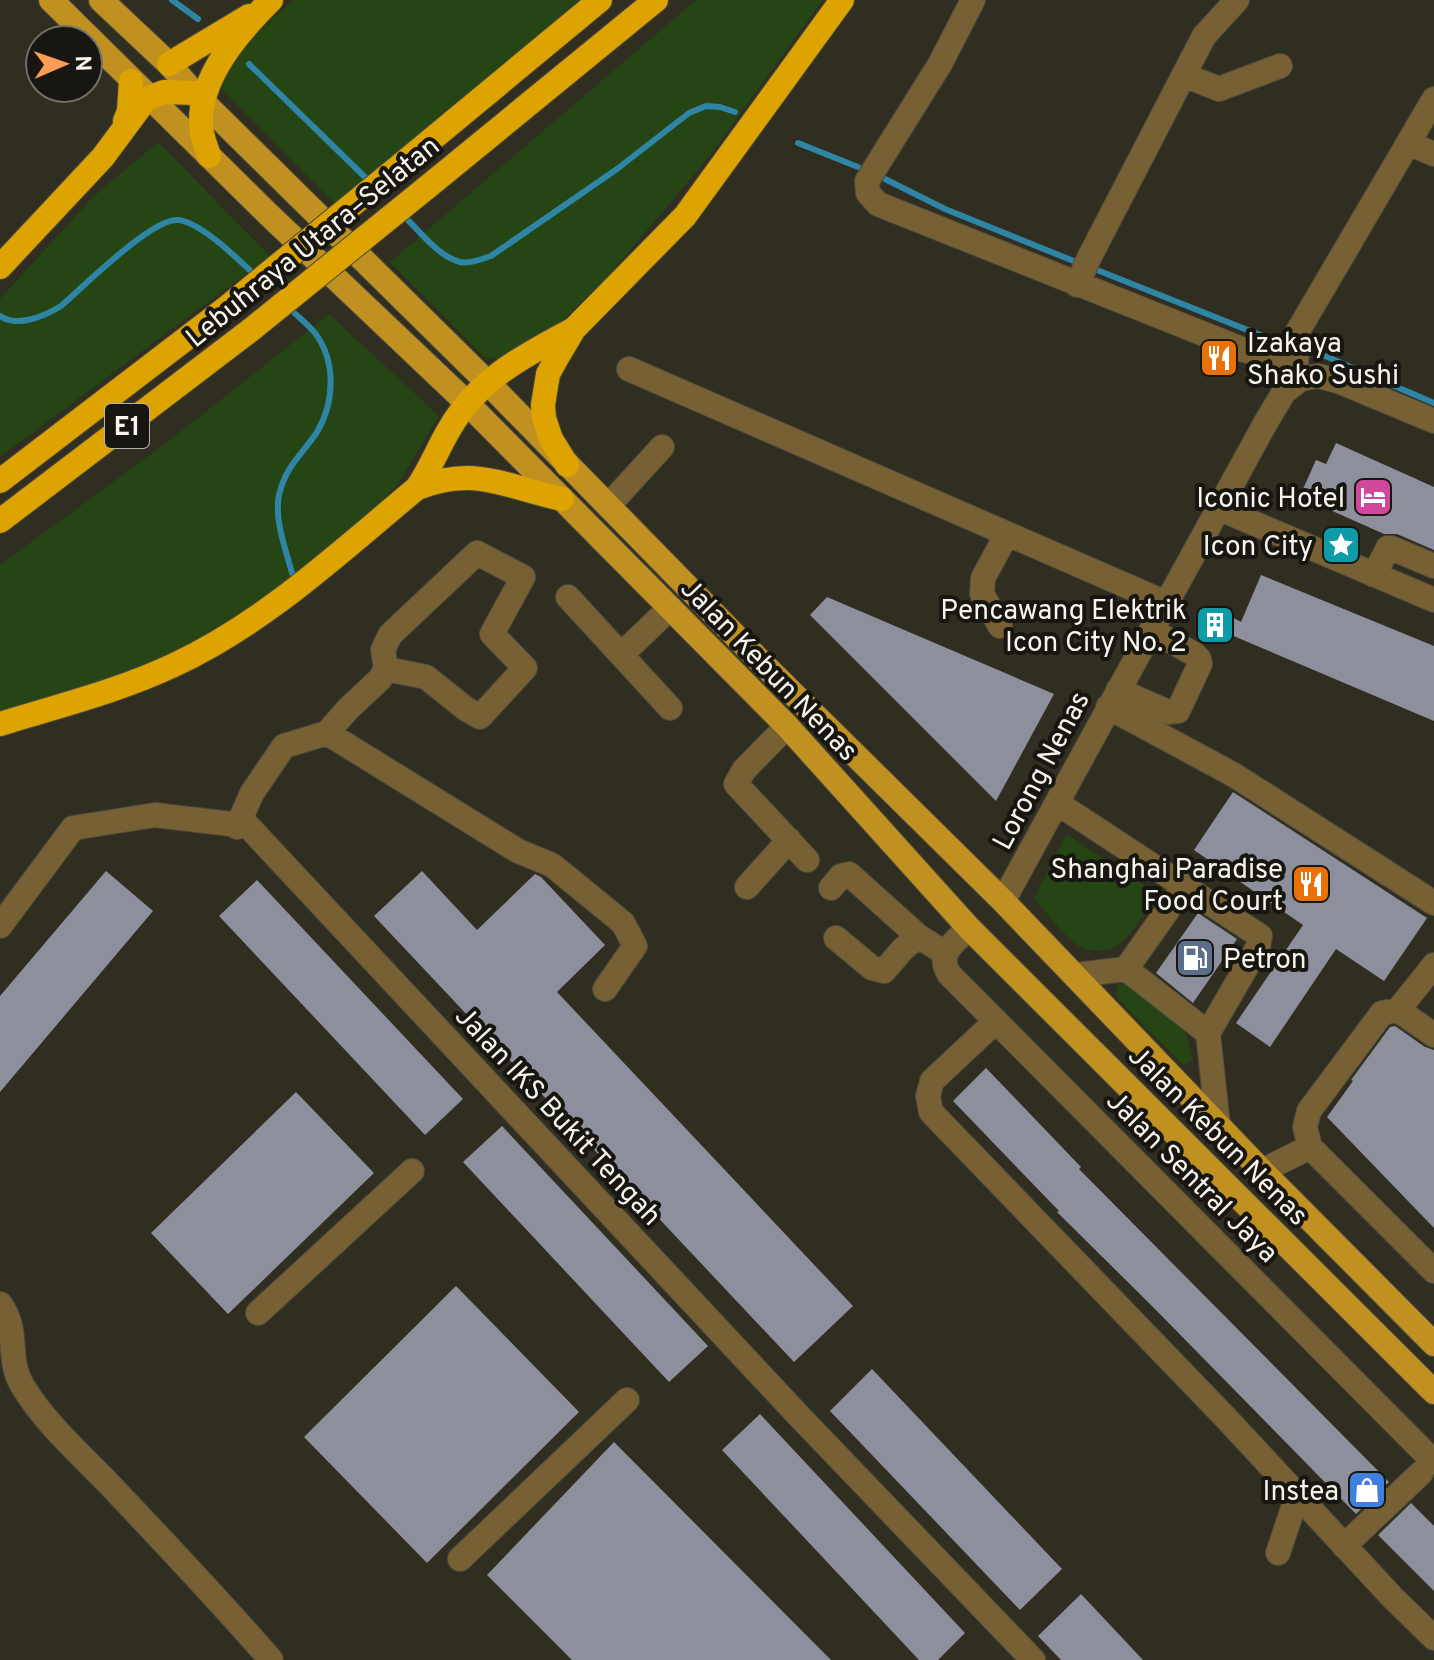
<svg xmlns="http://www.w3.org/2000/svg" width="1434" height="1660" font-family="Overpass,sans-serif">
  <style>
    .green { fill: #254514 }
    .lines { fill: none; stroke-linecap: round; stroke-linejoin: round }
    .stream { stroke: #2e85a5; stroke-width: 6 }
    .building { fill: #8d8f9d }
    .minor-casing { stroke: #4c4a3e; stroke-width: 26 }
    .major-casing { stroke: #4c4a3e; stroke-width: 26 }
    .highway-casing { stroke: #4c4a3e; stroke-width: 26 }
    .minor { stroke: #776033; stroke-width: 24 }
    .major { stroke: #c09021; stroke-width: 24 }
    .highway { stroke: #dda300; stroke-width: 24 }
    .highway-bridge-casing { stroke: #4c4a3e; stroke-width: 26; stroke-linecap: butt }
    .highway-bridge { stroke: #dda300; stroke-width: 24 }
    .labels { text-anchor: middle; stroke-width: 8; stroke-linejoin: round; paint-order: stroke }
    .shield { fill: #171610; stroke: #b4b2ab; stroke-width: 2 }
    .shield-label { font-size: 26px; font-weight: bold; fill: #f7f5ed }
    .street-label { font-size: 28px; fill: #f7f5ed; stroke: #171610 }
    .poi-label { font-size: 28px; fill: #f7f5ed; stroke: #171610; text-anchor: end }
  </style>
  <rect width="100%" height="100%" fill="#302e21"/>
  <!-- green -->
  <path class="green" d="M293,0H579L336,205L221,88L238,51Z
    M696,0H823L708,158L604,281L553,329L498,359L484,357L390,262Z
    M158,142L270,256L0,457V299L94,196Z
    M329,314L439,416L398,484L347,537L237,621L154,665L0,713V565L169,441Z
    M1066,834L1157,894C1147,908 1133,934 1119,944C1109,951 1093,953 1082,948C1068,941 1045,911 1034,898Z
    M1117,984L1136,985L1182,1018L1193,1061L1183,1065L1117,998Z"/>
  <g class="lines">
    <!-- stream -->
    <path class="stream" d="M172,0L198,19
      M249,64L371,183
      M798,143L858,167
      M885,179L945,209L1081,264
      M402,214C418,229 437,256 460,262C470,264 482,259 491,256L617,169L689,113L706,106L720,107L735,112
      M1092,268L1280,343L1290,345
      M288,307C297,316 308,324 315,333C336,361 335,402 317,432C302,455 286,465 279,495C274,520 286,550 292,573
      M0,316C17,328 45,316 61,306C83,287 149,221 176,220C198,219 241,262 257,277
      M1301,348L1309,349L1434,403"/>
  </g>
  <!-- building -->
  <path class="building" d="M1336,443L1434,487V550L1397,534H1384L1310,501L1313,494L1303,489L1316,460L1326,464Z
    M1261,575L1434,646V721L1224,632L1218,643L1200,633L1213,607L1241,622Z
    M827,597L1054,694L996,801L810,615Z
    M1233,792L1427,918L1384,981L1336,949L1270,1047L1236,1023L1303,925L1194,850Z
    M106,871L153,911L0,1092V996Z
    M422,871L477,930L535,874L541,877L605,945L557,992L853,1306L794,1362L374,916Z
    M257,880L463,1099L425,1135L219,916Z
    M1198,913L1237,939L1193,1003L1156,973Z
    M1395,1026L1425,1047L1434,1050V1228L1327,1117L1353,1081L1351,1080L1390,1027Z
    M986,1068L1081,1167L1079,1169L1389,1482L1356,1514L1152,1306L1057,1212L1059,1211L953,1101Z
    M296,1092L374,1173L228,1314L151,1233Z
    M502,1126L708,1346L669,1382L463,1162Z
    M456,1286L579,1412L427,1563L304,1437Z
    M872,1369L1062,1569L1020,1610L830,1411Z
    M760,1414L965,1633L938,1660H919L722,1450Z
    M614,1442L831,1660H572L487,1575Z
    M1411,1503L1434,1526V1591L1378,1535Z
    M1081,1594L1143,1660H1061L1038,1636Z"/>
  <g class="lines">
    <!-- minor casing -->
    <g class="minor-casing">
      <path id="minor" d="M973,0L940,64L867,181L868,193L878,204L1244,350L1276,358L1296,366
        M1184,75L1219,89L1280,66
        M1408,143L1434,154
        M1077,285L1089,258L1204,36L1237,0
        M629,369L1166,603
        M1300,379L1296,366L1298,331L1434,99
        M608,506L662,447
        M1218,508L1434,600
        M1374,575L1388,548H1391L1434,566
        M568,597L670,708
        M1000,626L982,594L983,578L1007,534
        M622,654L670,608
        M1118,690L1168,712L1178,711L1200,664L1199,659L1194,654L1151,630
        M1108,707L1234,775L1434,903
        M787,726L744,770L736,784L807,860
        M327,733L348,709L380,679L386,669L383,650L390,635L477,553L523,577L492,634L525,668L480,717L466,709L426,677L386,669
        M1057,803L1260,936L1258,947L1208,1033L1218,1126
        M237,827L252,793L284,746L327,733L518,851L552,865L623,923L635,946L605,989
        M747,887L789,840
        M831,888L841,876L849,874L918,936
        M1003,901L1266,422L1284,392L1301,379L1318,376L1338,381L1434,421
        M0,926L73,828L155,815L248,826L798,1415L1033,1660
        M969,928C955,942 936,953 949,974L1434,1462
        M836,938L872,968L884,971L903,949L918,936L945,953
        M1126,969L1184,887
        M1076,975L1126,969L1208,1033
        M1398,1010L1434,965
        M996,1021L932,1081L928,1096L931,1112L1225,1417L1393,1598L1434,1638
        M1310,1147L1305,1127L1309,1111L1382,1013L1398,1010L1434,1035
        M1310,1147L1434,1271
        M1262,1171L1310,1147
        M0,1304C20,1330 6,1358 22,1385C43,1421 81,1455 110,1485C165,1543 219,1600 271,1660
        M258,1313L412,1171
        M1344,1546L1421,1473
        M1278,1553L1297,1496
        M460,1559L627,1400"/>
    </g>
    <!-- major casing -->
    <g class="major-casing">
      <path id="major" d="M51,0L268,214L467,403L787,726L969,928L1434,1392
        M101,0L169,64L194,93L487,382L765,666L1003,901L1262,1171L1434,1344"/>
    </g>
    <!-- highway casing -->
    <g class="highway-casing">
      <path id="highway" d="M169,64L249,16
        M125,121L129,111L131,81
        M209,156C206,146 201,135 201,125C199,77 239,32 271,0
        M402,164L600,0
        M425,189L656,0
        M0,267L103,157L146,99L164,92L194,93
        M567,465L551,439L544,418L543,405L548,374L558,356L574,329L685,216L842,0
        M0,481L226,308
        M417,488C478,465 504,487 562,499
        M0,521L252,329
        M0,724C58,706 119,691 174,665C266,622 340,552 417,488C430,469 438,448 450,428C478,379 525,355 574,329"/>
    </g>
    <!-- minor -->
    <use href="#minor" class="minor"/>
    <!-- major -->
    <use href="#major" class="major"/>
    <!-- highway -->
    <use href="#highway" class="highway"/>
    <!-- highway-bridge casing -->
    <g class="highway-bridge-casing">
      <path id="highway-bridge" d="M226,308L402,164
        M252,329L425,189"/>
    </g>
    <!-- highway-bridge -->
    <use href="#highway-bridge" class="highway-bridge"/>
  </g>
  <!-- icons -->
  <defs>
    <g id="restaurant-square" transform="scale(2)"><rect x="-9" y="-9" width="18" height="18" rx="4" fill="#e8710a" stroke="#171610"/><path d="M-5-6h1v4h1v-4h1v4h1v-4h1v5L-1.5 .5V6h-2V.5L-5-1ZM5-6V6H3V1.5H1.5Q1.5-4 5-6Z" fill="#fff"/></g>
    <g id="hotel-square" transform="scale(2)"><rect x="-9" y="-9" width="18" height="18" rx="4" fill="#d1479c" stroke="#171610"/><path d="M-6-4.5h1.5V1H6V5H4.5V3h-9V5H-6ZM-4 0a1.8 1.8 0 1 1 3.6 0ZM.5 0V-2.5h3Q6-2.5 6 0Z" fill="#fff"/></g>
    <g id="sight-square" transform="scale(2)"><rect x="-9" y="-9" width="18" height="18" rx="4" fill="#0f9aa8" stroke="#171610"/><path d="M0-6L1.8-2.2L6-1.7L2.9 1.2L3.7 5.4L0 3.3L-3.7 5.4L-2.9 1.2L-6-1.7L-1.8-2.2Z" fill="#fff"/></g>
    <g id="building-square" transform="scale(2)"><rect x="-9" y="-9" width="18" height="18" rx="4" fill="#0f9aa8" stroke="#171610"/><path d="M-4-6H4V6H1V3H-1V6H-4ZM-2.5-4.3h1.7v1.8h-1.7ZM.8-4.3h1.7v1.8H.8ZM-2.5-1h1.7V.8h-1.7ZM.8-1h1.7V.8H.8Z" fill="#fff"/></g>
    <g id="fuel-square" transform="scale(2)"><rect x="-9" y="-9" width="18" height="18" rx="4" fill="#5c6f8a" stroke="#171610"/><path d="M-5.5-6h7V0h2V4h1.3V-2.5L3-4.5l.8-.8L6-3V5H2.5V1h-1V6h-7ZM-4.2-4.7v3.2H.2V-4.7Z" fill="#fff"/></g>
    <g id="shop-square" transform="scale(2)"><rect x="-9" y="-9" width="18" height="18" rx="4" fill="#3f7fe0" stroke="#171610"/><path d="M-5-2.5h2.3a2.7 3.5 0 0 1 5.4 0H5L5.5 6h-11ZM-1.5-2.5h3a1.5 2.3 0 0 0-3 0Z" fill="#fff"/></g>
  </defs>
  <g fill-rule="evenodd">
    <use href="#restaurant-square" x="1219" y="358"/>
    <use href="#hotel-square" x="1373" y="497"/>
    <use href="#sight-square" x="1341" y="545"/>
    <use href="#building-square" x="1215" y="625"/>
    <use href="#restaurant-square" x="1311" y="884"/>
    <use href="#fuel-square" x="1195" y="958"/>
    <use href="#shop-square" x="1367" y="1490"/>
  </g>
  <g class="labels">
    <!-- shield labels -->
    <rect class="shield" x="105" y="404" width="44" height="44" rx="6"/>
    <g class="shield-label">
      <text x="127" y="435">E1</text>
    </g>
    <!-- street labels -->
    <g class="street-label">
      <text transform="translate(312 241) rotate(-39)" y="10">Lebuhraya Utara–Selatan</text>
      <text transform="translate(770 669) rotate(46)" y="10">Jalan Kebun Nenas</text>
      <text transform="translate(1040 770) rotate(-62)" y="10">Lorong Nenas</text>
      <text transform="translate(559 1115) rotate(47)" y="10">Jalan IKS Bukit Tengah</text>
      <text transform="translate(1219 1135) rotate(45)" y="10">Jalan Kebun Nenas</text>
      <text transform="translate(1193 1176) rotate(45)" y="10">Jalan Sentral Jaya</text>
    </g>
    <!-- poi labels -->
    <g class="poi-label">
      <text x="1247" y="352" text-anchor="start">Izakaya<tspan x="1247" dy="32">Shako Sushi</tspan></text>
      <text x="1345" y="507">Iconic Hotel</text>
      <text x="1313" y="555">Icon City</text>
      <text x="1187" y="619">Pencawang Elektrik<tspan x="1187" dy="32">Icon City No. 2</tspan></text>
      <text x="1283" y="878">Shanghai Paradise<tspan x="1283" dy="32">Food Court</tspan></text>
      <text x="1223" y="968" text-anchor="start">Petron</text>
      <text x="1339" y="1500">Instea</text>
    </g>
  </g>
  <!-- north arrow -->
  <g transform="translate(64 64) rotate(88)"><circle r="38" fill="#171610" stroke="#716f68" stroke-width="2"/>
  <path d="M0-6L14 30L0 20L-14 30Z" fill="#fd9c56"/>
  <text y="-12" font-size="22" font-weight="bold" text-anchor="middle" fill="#f7f5ed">N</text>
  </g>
</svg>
